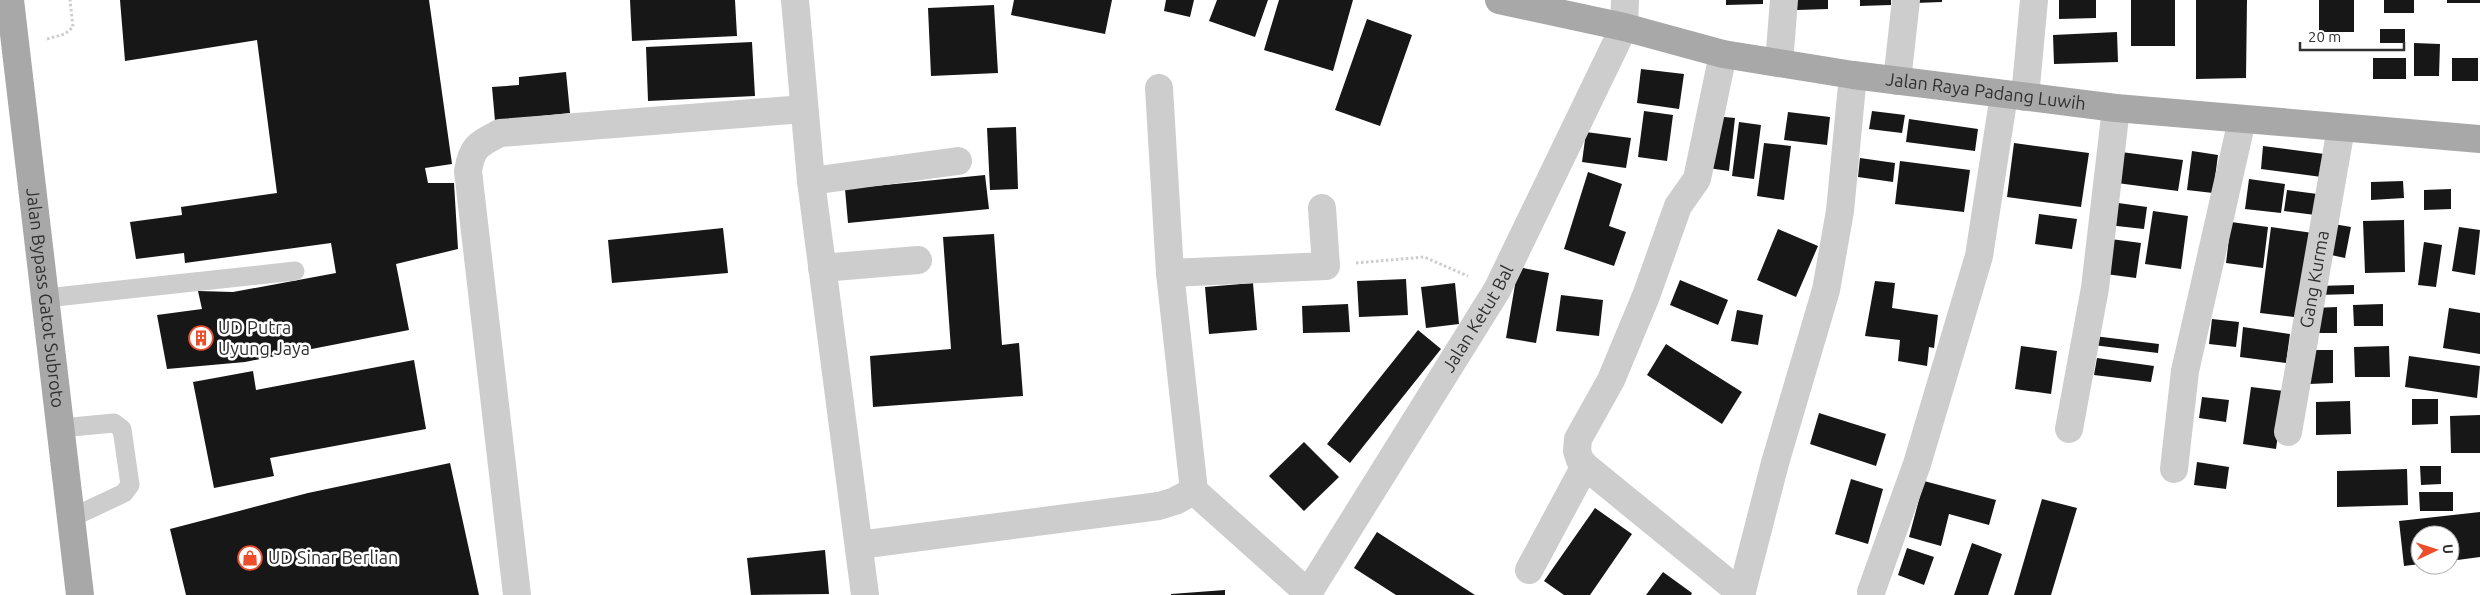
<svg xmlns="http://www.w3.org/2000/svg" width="2480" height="595" font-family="Ubuntu,sans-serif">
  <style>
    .building { fill: #171717 }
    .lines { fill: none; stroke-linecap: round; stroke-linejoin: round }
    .path { stroke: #cdcdcd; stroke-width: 3; stroke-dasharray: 2.5 2.5; stroke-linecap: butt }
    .service { stroke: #cdcdcd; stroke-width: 19 }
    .minor { stroke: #cdcdcd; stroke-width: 28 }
    .tertiary { stroke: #cdcdcd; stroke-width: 28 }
    .primary { stroke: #a8a8a8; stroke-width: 28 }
    .labels { text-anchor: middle; stroke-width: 5; stroke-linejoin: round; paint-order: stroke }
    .street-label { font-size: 18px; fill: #303030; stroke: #fff }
    .poi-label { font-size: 18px; fill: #303030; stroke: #fff; text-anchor: start }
  </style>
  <rect width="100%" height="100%" fill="#fff"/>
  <!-- building -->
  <path class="building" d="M120,0H429L452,164L425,168L428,183H454L458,249L396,264L409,330L245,362L167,369L157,315L202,309L198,291L233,292L336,273L331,243L185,263L184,253L136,259L130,222L182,215L181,207L277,193L257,40L125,61Z
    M630,0H735L737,36L632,41Z
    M1014,0H1112L1105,34L1011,15Z
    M1166,0H1194L1190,17L1164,11Z
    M1217,0H1268L1255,37L1209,21Z
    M1279,0H1353L1333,71L1264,50Z
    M1726,0H1763V4L1726,5Z
    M1797,0H1828V9L1797,10Z
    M1860,0H1891V5L1860,6Z
    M1915,0H1942V2L1915,3Z
    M2059,0H2096V18L2059,19Z
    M2131,0H2175V46H2131Z
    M2196,0H2247L2246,78L2196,79Z
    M2319,0H2354V32H2319Z
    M2384,0H2414V13H2384Z
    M2447,0H2480V3H2447Z
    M994,5L998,73L931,76L928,8Z
    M1367,19L1412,35L1380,126L1335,110Z
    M2380,29H2405V43H2380Z
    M2117,32L2118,62L2054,64L2053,35Z
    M752,42L755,96L648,101L646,47Z
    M2414,43L2440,44L2439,76H2414Z
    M2373,58H2406V79H2373Z
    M2452,58H2478V81H2452Z
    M1641,69L1684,74L1679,109L1637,103Z
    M566,72L570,113L495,121L492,87L519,85V77Z
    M1644,111L1673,115L1667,161L1638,157Z
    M1872,111L1905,115L1902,133L1869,129Z
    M1788,112L1830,117L1827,145L1784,140Z
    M1714,116L1735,118L1729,171L1708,168Z
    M1909,119L1978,129L1975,151L1906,142Z
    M1739,122L1761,125L1754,179L1732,176Z
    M1016,127L1018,189L990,190L987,128Z
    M1586,132L1631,138L1626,168L1582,162Z
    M1764,143L1791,146L1784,200L1757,196Z
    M2014,143L2089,153L2081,207L2007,197Z
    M2263,146L2332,155L2329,178L2261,169Z
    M2192,151L2218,155L2213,193L2187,190Z
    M2121,152L2183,160L2178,191L2117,183Z
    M1860,158L1895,163L1893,182L1858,177Z
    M1900,161L1970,170L1964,212L1895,204Z
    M1588,172L1622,184L1609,226L1626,232L1614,266L1564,249Z
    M985,175L989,209L848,223L845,189Z
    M2249,179L2285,184L2281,213L2245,209Z
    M2403,181L2404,198L2371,200V182Z
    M2451,189V209L2424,210V190Z
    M2287,190L2325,195L2323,216L2284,211Z
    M2111,202L2147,207L2144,229L2108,225Z
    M2153,211L2188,216L2181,269L2145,264Z
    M2039,214L2077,219L2072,249L2035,244Z
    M2404,220L2405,272L2365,273L2363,221Z
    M2231,222L2268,227L2263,268L2226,263Z
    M2328,223L2351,227L2345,258L2322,253Z
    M2271,227L2313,233L2302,318L2260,313Z
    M2459,227L2480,230L2475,275L2452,271Z
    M723,228L728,273L612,283L608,240Z
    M1778,229L1818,246L1796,297L1757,280Z
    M994,234L1002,345L1019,343L1023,396L873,407L870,356L951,349L943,237Z
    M2103,238L2141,243L2136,278L2098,273Z
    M2424,242L2442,245L2436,287L2418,285Z
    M1518,267L1549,273L1536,343L1506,338Z
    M1406,279L1408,315L1359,317L1357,281Z
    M1680,280L1728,300L1718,325L1670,305Z
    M1875,281L1895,283L1892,308L1938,315L1934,348L1929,347L1927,366L1898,361L1900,340L1865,336Z
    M1253,283L1257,330L1209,334L1205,287Z
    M1455,283L1459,324L1426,328L1421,287Z
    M2354,285V294L2317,295V286Z
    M1561,295L1603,300L1599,336L1556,331Z
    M1348,304L1350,332L1303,333L1302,306Z
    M2383,304V326H2354L2353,305Z
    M2337,307V333H2314L2313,308Z
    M2449,308L2480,313V354L2443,348Z
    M1737,310L1763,315L1758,345L1731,341Z
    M2212,319L2239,322L2236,347L2209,344Z
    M2243,327L2290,334L2286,363L2240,357Z
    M1418,330L1441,349L1350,463L1327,444Z
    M2094,336L2159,344L2158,353L2093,345Z
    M1666,344L1742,392L1722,424L1647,375Z
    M2021,346L2057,351L2051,394L2015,389Z
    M2389,346L2390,377H2355L2354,347Z
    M2308,350H2333V383L2309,384Z
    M2409,356L2480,366L2477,398L2405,387Z
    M2097,358L2154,366L2151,382L2094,375Z
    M414,360L426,429L270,458L274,476L214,488L193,382L253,371L256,390Z
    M2251,387L2284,391L2276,449L2243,444Z
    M2202,397L2229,400L2226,422L2199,418Z
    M2412,399H2438V424L2412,425Z
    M2350,401L2351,434L2316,435V402Z
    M1819,413L1886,434L1876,466L1810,444Z
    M2480,415V453H2451L2450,416Z
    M1304,442L1339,477L1304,511L1269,476Z
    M2197,462L2229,467L2226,489L2194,485Z
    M450,463L479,595H186L170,529L308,493Z
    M2420,466H2441V484L2421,485Z
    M2407,469L2408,505L2337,507V471Z
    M1851,479L1883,489L1868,544L1835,534Z
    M1924,481L1996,500L1989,525L1949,514L1941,546L1909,537Z
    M2419,492H2453V511H2420Z
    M2042,499L2077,508L2051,595H2014Z
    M1595,508L1632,534L1590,595H1564L1544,581Z
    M2480,512V557L2450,561V535H2420V564L2404,566L2399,521Z
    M1377,532L1475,595H1396L1354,568Z
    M1972,543L2002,554L1988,595H1954Z
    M1907,548L1934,557L1924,585L1898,575Z
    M825,550L829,594L751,595L747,558Z
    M1663,572L1692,593L1691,595H1646Z
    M1225,590V595H1171V594Z"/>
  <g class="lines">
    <!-- path -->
    <path class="path" d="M47,39L65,34L73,27L70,0
      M1356,263L1424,257L1468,276"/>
    <!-- service -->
    <path class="service" d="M46,298L295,271
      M61,428L114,423L122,429L130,485L124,493L71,518"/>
    <!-- minor -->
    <g class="minor">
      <path d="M795,0L811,181L865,595"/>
      <path d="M1723,54L1697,179L1678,206L1646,296L1611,380L1578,439L1577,451L1580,460L1585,466L1742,594"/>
      <path d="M1779,63L1784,0"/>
      <path d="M1897,81L1906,0"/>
      <path d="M1159,88L1170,273L1194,491L1308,593"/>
      <path d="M2025,97L2034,0"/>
      <path d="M811,181L958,161"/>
      <path d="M822,268L918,260"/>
      <path d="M1170,273L1326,266L1322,208"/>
      <path d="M2069,429L2095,288L2116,108"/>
      <path id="s1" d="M2288,432L2341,128"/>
      <path d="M2174,469L2185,371L2242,120"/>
      <path d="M859,545L1159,506L1175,501L1194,491"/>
      <path d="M1529,570L1585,466"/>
      <path d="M1871,592L1917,464L1979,256L2004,95"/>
      <path d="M517,595L468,171C472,146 479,144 500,133L804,109"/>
      <path id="s2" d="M1307,595L1497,290L1624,27"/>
      <path d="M1741,595L1775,463L1826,290L1840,211L1853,75"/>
    </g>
    <!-- tertiary -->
    <path class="tertiary" d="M1624,27L1625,0"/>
    <!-- primary -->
    <g class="primary">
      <path id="s3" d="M10,0L80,595"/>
      <path id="s4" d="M1499,0L1624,27L1723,54L1853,75L2116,108L2480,139"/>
    </g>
  </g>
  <!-- icons -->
  <defs>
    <g id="building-ring" transform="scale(1.25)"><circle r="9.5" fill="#fff" stroke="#ee4d2c" stroke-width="1.5"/><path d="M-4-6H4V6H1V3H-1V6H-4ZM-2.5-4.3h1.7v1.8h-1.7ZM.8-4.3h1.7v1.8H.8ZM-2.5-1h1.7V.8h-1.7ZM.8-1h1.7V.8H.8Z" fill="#ee4d2c"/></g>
    <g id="shop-ring" transform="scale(1.25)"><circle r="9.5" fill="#fff" stroke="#ee4d2c" stroke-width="1.5"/><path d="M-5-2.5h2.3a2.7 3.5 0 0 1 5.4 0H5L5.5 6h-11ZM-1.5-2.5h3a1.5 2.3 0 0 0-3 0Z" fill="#ee4d2c"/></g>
  </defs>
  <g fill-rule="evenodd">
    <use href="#building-ring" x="201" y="338"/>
    <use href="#shop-ring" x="250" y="558"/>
  </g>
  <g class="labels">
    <!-- street labels -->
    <g class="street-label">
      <text dy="6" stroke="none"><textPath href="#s4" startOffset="496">Jalan Raya Padang Luwih</textPath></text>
      <text dy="6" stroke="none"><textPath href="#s1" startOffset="155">Gang Kurma</textPath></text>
      <text dy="6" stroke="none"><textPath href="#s3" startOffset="300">Jalan Bypass Gatot Subroto</textPath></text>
      <text dy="6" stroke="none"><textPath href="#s2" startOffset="325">Jalan Ketut Bal</textPath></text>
    </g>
    <!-- poi labels -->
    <g class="poi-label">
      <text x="218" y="334">UD Putra<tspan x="218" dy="21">Uyung Jaya</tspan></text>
      <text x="268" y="564">UD Sinar Berlian</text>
    </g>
  </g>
  <!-- north arrow -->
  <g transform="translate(2435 550) rotate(86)"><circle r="24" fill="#ffffff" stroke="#acacac"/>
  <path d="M0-4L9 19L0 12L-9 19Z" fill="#ee4d2c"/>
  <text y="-8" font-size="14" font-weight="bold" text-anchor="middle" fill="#303030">U</text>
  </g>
  <!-- scale -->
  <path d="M2300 42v8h104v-8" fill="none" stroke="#303030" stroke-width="2.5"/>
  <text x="2308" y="42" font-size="15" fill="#303030" stroke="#ffffff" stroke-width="4" paint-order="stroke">20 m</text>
</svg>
